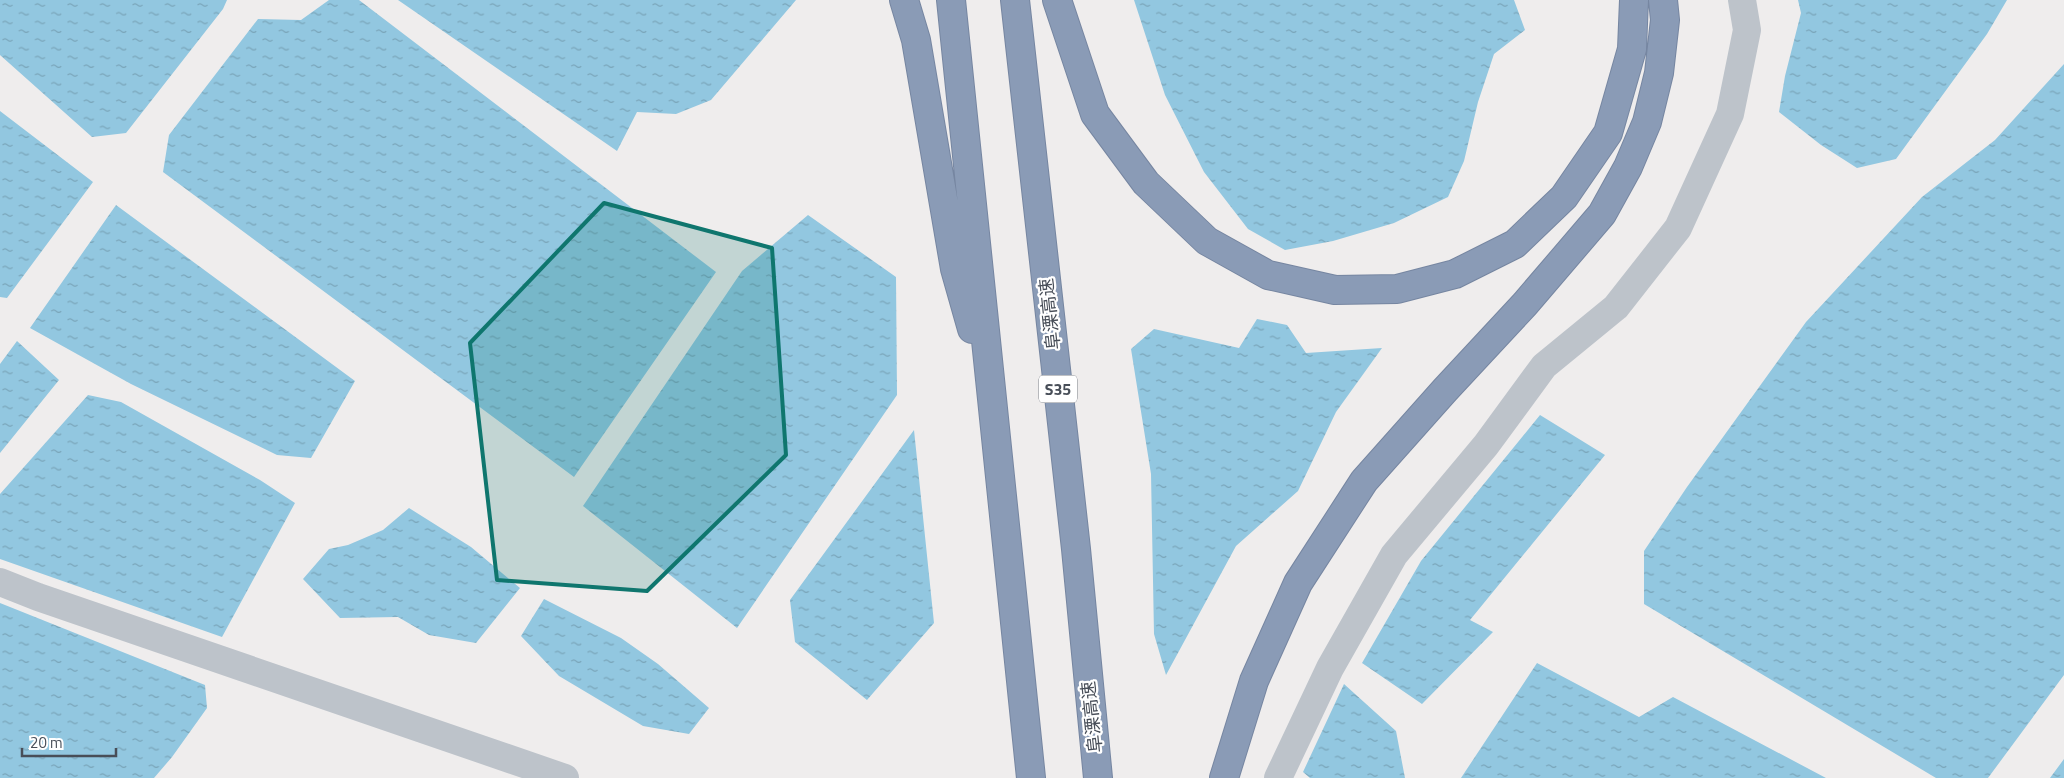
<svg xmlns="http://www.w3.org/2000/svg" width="2064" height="778" font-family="'Titillium Web','Noto Sans SC',sans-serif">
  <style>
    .water { fill: url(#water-ripples) }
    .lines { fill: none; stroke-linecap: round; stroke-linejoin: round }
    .highway-casing { stroke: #7686a1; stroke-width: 30 }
    .minor { stroke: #bdc3ca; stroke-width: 28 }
    .highway { stroke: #8a9bb6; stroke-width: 28 }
    .marked { fill: #0f766e; fill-opacity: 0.2; stroke: #0f766e; stroke-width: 4; stroke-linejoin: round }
    .labels { text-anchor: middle; stroke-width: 4.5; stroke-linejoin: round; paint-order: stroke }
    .shield { fill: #fff; stroke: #7f838a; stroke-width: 1 }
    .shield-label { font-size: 16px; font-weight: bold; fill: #484e58 }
    .street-label { font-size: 18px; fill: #484e58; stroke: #fff }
  </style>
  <defs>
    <pattern id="water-ripples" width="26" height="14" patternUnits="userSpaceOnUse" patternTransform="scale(1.25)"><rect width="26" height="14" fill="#92c7e0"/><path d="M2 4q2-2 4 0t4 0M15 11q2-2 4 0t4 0" fill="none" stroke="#79a4b8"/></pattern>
  </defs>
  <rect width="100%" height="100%" fill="#efeded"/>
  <!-- water -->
  <path class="water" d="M0,0H227L223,9L126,133L92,137L0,55Z
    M329,0H359L716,272L574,477L163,172L169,135L258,19L301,20Z
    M398,0H796L711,100L676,114L637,112L617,151Z
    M1134,0H1514L1525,30L1494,54L1478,102L1464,161L1448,197L1394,223L1333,241L1285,250L1248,229L1204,172L1165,95Z
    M1798,0H2007L1987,34L1896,159L1857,168L1821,145L1779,112L1785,76L1801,13Z
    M2064,64V675L1988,778H1936L1644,604V551L1687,487L1806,322L1922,197L1995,140Z
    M0,111L93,182L7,298L0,297Z
    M116,205L355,381L311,458L277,455L131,384L30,328Z
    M808,215L896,277L897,395L737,628L583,506L742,271Z
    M1257,319L1287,325L1306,353L1382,348L1336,412L1298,491L1236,546L1166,675L1154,634L1151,474L1131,349L1154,329L1239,348Z
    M17,341L59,380L0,453V364Z
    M88,395L121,402L260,480L295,503L222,637L0,559V494Z
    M1540,415L1605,455L1470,620L1493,632L1422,704L1362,663L1421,561Z
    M914,430L934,623L867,700L795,642L790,600Z
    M409,508L471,547L520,588L476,643L429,635L398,617L340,618L303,579L329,549L348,545L383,530Z
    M544,599L621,638L658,664L709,708L689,734L643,726L559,676L521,636Z
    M0,603L205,685L207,708L172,757L154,778H0Z
    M1537,663L1639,717L1673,697L1826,778H1461Z
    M1344,684L1396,731L1405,778H1310L1303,772Z
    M2064,759V778H2050Z"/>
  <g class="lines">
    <!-- highway casing -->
    <g class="highway-casing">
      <path id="highway" d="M904,0L916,40L955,269L972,329
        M951,0L1031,778
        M1015,0L1076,549L1098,778
        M1057,0L1095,114L1146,183L1207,241L1268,275L1335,290L1397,289L1455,274L1515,244L1564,197L1608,133L1632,49L1634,0
        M1224,778L1254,681L1298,583L1364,481L1445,390L1525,304L1602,214L1628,167L1647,122L1659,73L1665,20L1663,0"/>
    </g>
    <!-- minor -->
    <path class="minor" d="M0,582L38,597L565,778
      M1278,778L1330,668L1394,555L1486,445L1544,366L1616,307L1678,228L1730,114L1747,30L1742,0"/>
    <!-- highway -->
    <use href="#highway" class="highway"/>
  </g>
  <!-- marked area -->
  <path class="marked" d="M604,203L772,248L786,455L647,591L497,580L470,343Z"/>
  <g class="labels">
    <!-- shield labels -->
    <rect class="shield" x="1039" y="375.5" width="38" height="27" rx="4"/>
    <g class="shield-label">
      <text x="1058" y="395">S35</text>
    </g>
    <!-- street labels -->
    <g class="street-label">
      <text transform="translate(1050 314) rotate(-96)" y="6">阜溧高速</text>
      <text transform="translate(1092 717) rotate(-96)" y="6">阜溧高速</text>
    </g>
  </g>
  <!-- scale -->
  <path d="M22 748v8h94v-8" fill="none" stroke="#484e58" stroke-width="2.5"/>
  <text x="30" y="748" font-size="15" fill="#484e58" stroke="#ffffff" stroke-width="4" paint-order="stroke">20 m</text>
</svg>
